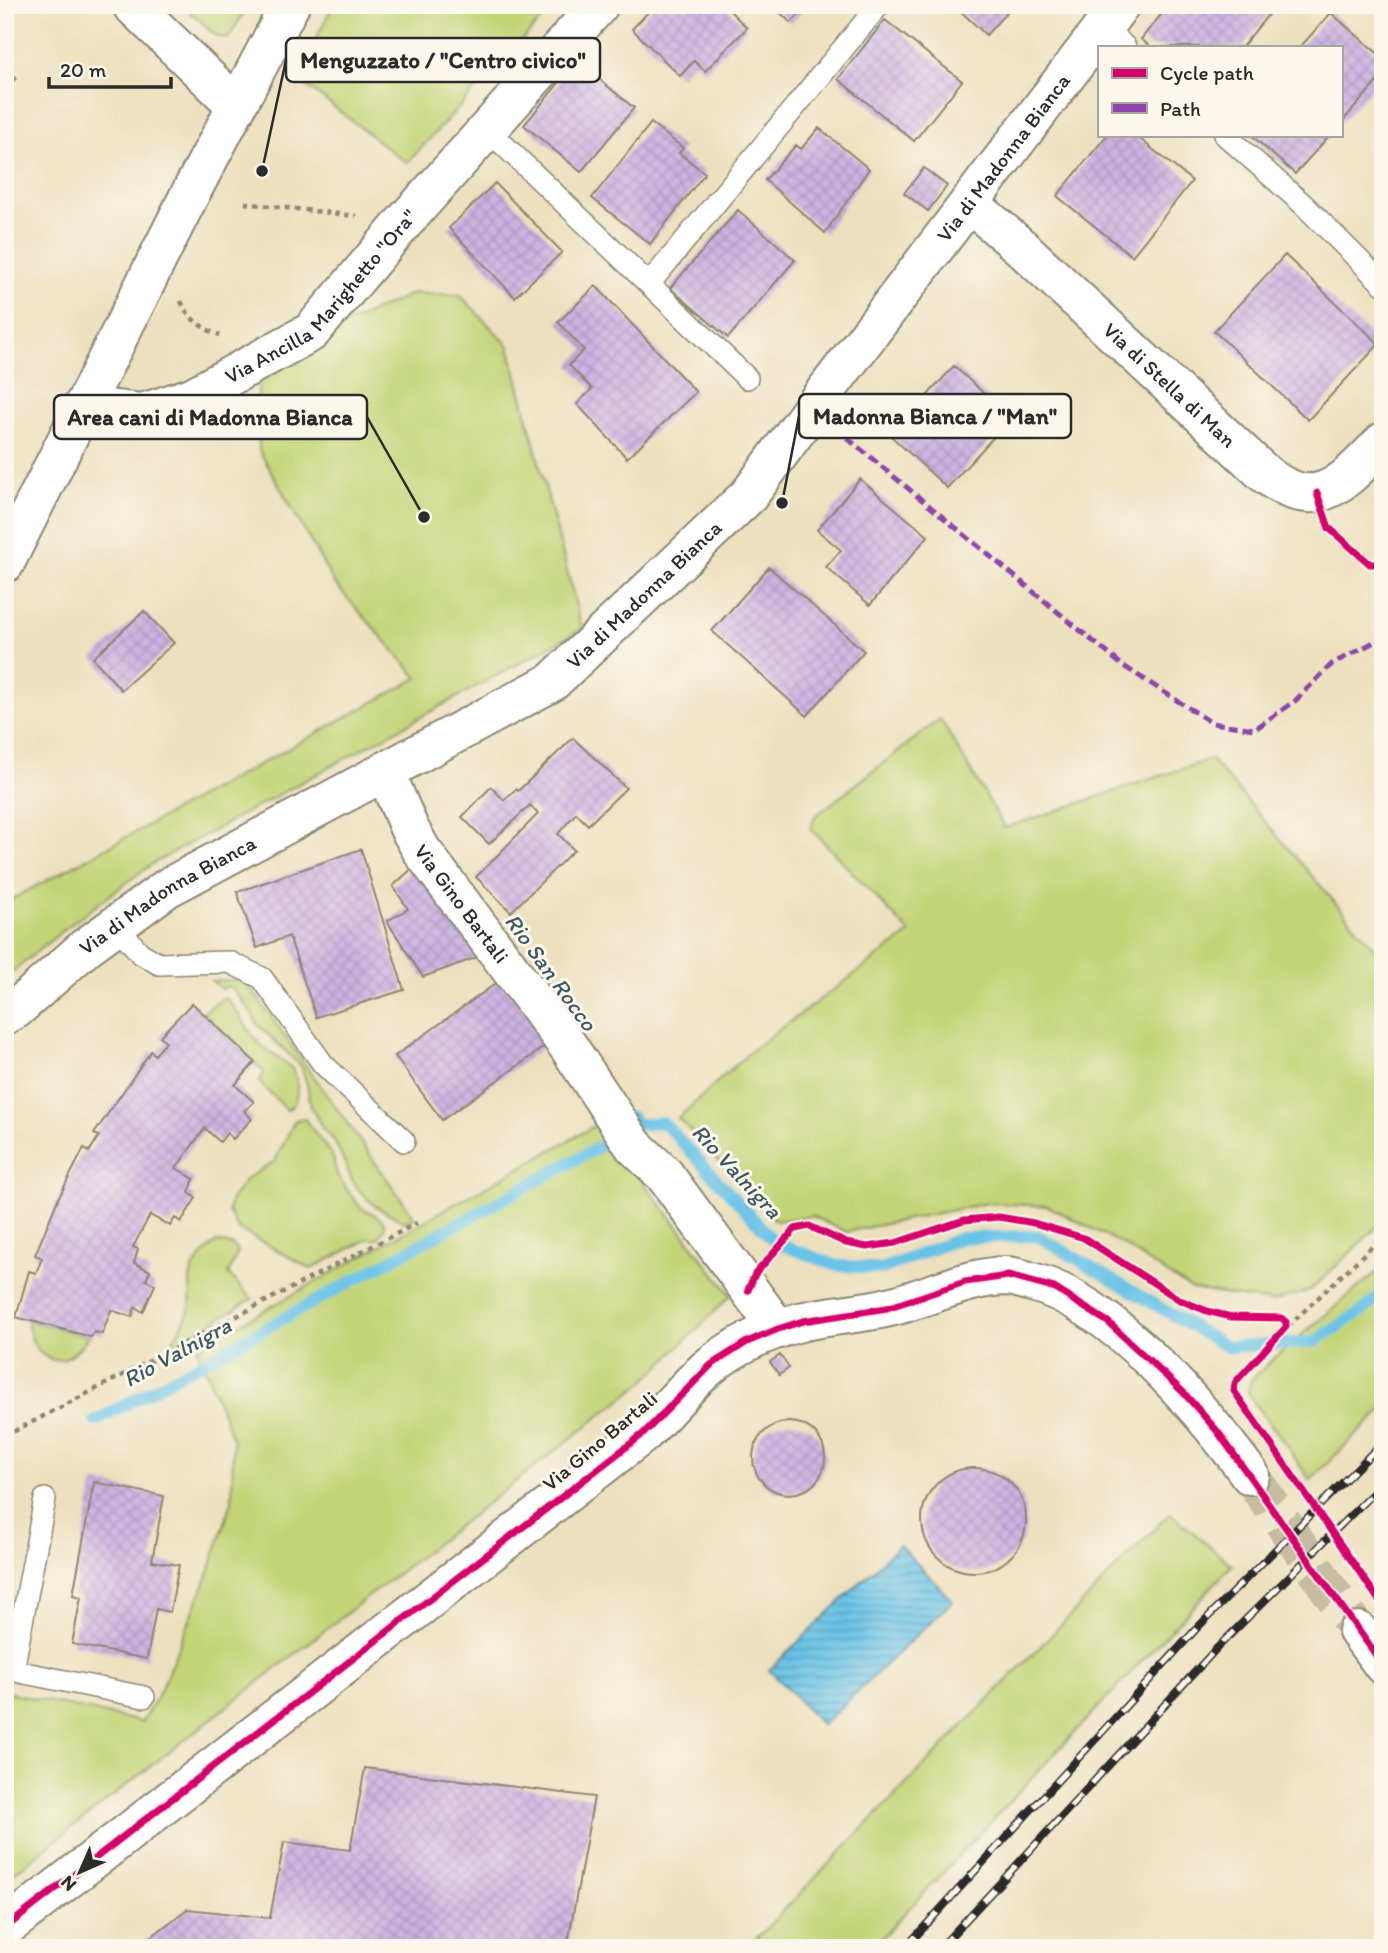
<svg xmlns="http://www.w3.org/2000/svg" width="1388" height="1953" font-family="Itim,sans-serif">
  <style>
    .green { fill: #c2d476; stroke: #768050; stroke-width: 2 }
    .water { fill: url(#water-rules); stroke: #4a7789; stroke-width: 2 }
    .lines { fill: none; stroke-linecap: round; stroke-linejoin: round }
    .stream { stroke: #69c3e7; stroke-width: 12 }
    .building { fill: url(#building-cross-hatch) }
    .tertiary-tunnel { stroke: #c6bca1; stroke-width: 38; stroke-dasharray: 38 19; stroke-linecap: butt }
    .service-casing { stroke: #8c8674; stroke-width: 24 }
    .minor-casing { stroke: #8c8674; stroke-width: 42 }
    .tertiary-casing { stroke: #8c8674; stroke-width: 42 }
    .secondary-casing { stroke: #8c8674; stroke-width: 42 }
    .path { stroke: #8c8674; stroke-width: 4.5; stroke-dasharray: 5 5; stroke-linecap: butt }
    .service { stroke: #fff; stroke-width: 21 }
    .minor { stroke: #fff; stroke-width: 38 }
    .tertiary { stroke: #fff; stroke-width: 38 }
    .secondary { stroke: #fff; stroke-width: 38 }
    .rail-casing { stroke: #2b2b2b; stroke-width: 8 }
    .rail { stroke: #fbf7ec; stroke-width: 5; stroke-dasharray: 16; stroke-linecap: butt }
    .quiet { stroke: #8e44ad; stroke-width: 5; stroke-dasharray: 10 5; stroke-linecap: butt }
    .cycleway-casing { stroke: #fbf7ec; stroke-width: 11 }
    .cycleway { stroke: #d6006c; stroke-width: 7 }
    .labels { text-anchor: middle; stroke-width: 6; stroke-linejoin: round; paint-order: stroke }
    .street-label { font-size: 21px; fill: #2b2b2b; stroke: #fbf7ec }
    .water-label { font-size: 23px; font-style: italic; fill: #3e5963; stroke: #fbf7ec }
    .leader { fill: none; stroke: #2b2b2b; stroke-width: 2.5 }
    .callout-dot { fill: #2b2b2b; stroke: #fbf7ec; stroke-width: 2.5 }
    .callout { fill: #fbf7ec; stroke: #2b2b2b; stroke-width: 2.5 }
    .callout-label { font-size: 23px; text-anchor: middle; font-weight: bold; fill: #2b2b2b }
  </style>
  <defs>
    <pattern id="water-rules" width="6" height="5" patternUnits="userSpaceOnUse" patternTransform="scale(1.75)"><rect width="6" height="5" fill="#69c3e7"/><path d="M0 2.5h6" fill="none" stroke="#579fbb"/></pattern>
    <pattern id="building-cross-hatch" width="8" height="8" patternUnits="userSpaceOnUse" patternTransform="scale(1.75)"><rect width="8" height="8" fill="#ccb2e1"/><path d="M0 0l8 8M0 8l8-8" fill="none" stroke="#af99c1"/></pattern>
  </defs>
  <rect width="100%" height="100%" fill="#fbf7ec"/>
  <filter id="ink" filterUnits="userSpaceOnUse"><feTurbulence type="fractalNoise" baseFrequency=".0143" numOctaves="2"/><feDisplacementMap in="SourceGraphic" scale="14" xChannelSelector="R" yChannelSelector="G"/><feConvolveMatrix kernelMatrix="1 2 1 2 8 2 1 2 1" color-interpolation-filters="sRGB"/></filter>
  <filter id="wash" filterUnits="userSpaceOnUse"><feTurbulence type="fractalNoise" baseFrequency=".00686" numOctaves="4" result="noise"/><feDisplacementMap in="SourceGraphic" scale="28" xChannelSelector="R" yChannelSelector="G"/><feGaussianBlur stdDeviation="1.57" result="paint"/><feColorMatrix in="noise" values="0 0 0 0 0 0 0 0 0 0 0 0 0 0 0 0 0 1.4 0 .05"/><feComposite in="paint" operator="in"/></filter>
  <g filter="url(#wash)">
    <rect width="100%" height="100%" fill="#ede0be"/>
    <!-- green -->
    <path class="green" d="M183,5H247V7L228,39L215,35Z
      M333,5H555L407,163L296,78Z
      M413,293L460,295L509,346L582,629L152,864L67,927L5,978V903L418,678L334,583L259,450L258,383L301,345Z
      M940,719L1005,828L1211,759L1383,958V1221L1311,1290L1272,1302L1191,1289L1120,1243L1048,1206L987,1203L846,1232L812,1216L776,1221L678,1118L752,1050L910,933L811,829L814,817Z
      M244,979L415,1218L404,1222L375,1206L355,1186L334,1140L323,1129L311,1107L307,1084L301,1066L257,1024L250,1010L230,986L222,989L212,981Z
      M224,997C239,1010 244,1026 257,1041C275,1063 299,1058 297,1092C296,1101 295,1105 287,1110L259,1082L264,1072L203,1013Z
      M304,1118L333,1157L337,1175L350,1194L362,1209L374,1214L384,1222L385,1228L377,1239H368L311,1269L238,1229L228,1211L231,1200L246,1179L275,1161L295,1120Z
      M598,1124L731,1295L647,1379L5,1880V1692L142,1722L162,1687L207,1578L232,1501L233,1440L197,1348Z
      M216,1242L232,1245L238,1252L228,1274L252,1299L177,1343L173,1340C179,1330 186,1321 189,1310C192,1301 190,1292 190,1283C190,1265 205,1253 216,1242Z
      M1383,1267V1409L1310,1480L1277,1432L1255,1405L1248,1391L1252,1379L1272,1360Z
      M27,1320L88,1336C64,1375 33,1364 27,1320Z
      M1170,1513L1232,1565L872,1948H747Z"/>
    <!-- water -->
    <path class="water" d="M899,1545L953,1601L822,1725L769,1670Z"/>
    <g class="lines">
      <!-- stream -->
      <path class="stream" d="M632,1117L637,1125L663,1122L776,1243L835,1265L882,1269L961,1238L1038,1236L1227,1347L1314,1342L1365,1309L1383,1292
        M95,1421L612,1140"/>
    </g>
    <g id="blocks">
      <!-- building -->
      <path class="building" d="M655,5H724L747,28L705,71L694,61L680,76L632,29Z
        M772,5H808L791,23Z
        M954,5H1013L986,35Z
        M1169,5H1276L1242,47H1151L1141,39Z
        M1331,13L1383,58V75L1341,123V47H1300Z
        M885,20L962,81L914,141L838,79Z
        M577,61L634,108L581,172L524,125Z
        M5,68L16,78L5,90Z
        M651,123L683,148L679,153L705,173L650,244L592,198Z
        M819,128L869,169L825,233L765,180L796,145L801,149Z
        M1107,135H1135L1192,181L1132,256L1057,196Z
        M1251,135H1330L1295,174Z
        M924,168L947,186L928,211L904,193Z
        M495,183L562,252L515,297L449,228Z
        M738,210L795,260L728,338L670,288Z
        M1285,255L1379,344L1308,420L1214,331Z
        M596,286L696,392L627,458L577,404L592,389L569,365L584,350L558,322Z
        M954,366L992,401L981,412L1000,430L947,488L891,436Z
        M860,479L928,536L870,605L826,567L841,550L817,530Z
        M769,567L864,651L807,716L712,631Z
        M144,611L174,643L121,690L93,658Z
        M573,738L626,788L588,825L576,813L558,834L574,850L511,912L476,877L538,814L530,805L489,844L462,817L491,787L504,800L516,789L518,791Z
        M361,849L404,990L316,1017L289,936L257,948L237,892Z
        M417,864L486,954L423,977L387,921L408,909L393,886Z
        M502,979L548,1044L442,1120L395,1056Z
        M192,1003L255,1062L235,1085L254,1102L244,1111L252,1119L233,1139L227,1133L220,1142L205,1128L176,1168L194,1179L189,1193L196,1198L181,1222L175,1218L170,1226L150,1215L133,1247L138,1249L134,1263L150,1271L146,1280L155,1285L143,1312L135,1307L132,1317L111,1310L102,1334L94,1332L91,1337L16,1317L29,1271L36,1273L42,1258L35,1255L58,1199L84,1148L89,1152L99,1136L94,1134L151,1051L155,1055L166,1042L160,1036Z
        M780,1355L789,1368L779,1375L770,1362Z
        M753 1458a36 36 0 1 1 72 0a36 36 0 1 1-72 0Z
        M922 1520a52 52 0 1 1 104 0a52 52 0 1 1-104 0Z
        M94,1482L164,1496L152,1561L179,1565L170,1612L156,1609L147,1659L72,1644L81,1597L73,1595Z
        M365,1768L594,1797L567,1948H137L187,1909L270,1918L284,1842L350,1850Z"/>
    </g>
  </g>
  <g filter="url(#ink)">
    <use href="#blocks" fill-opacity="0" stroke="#8c8674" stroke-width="2"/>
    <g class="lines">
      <!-- tertiary-tunnel -->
      <path class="tertiary-tunnel" d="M1250,1475L1358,1631"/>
      <!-- service casing -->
      <g class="service-casing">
        <path id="service" d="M1104,26L1125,47
          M487,129L747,378
          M1225,135L1304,205L1383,284
          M649,284L879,5
          M116,925L140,953L159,964L229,962L262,978L323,1064L404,1141
          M5,1669L144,1697
          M13,1670L45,1499"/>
      </g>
      <!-- minor casing -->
      <g class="minor-casing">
        <g id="minor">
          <path d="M132,5L236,105"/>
          <path id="s1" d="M969,203L1022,248L1264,473C1318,517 1344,481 1383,442"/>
          <path id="s2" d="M83,406L142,413L192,397L311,332L405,221L599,5"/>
          <path id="s3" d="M385,771L409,828L422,851L568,1046L634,1146L664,1174L778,1329"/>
        </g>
      </g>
      <!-- tertiary casing -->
      <g class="tertiary-casing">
        <path id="tertiary" d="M1358,1631L1383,1665
          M5,1928L643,1434C666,1412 686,1386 710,1366C735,1345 769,1330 800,1322C829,1315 860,1314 889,1307C928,1298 966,1277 1006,1276C1014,1276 1024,1280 1032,1282C1113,1303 1202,1410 1250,1475"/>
      </g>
      <!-- secondary casing -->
      <g class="secondary-casing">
        <g id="secondary">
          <path d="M5,563L188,198L290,5"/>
          <path id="s4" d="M5,1015L16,1009L86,947L167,888L552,682L749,495L812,409L1120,5"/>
        </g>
      </g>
      <!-- path -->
      <path class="path" d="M245,203L356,216
        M181,301C188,319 203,329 220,335
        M1281,1333L1383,1236
        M5,1436L417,1223"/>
      <!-- service -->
      <use href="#service" class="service"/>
      <!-- minor -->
      <use href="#minor" class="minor"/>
      <!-- tertiary -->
      <use href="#tertiary" class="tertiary"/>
      <!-- secondary -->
      <use href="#secondary" class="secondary"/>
      <!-- rail casing -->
      <g class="rail-casing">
        <path id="rail" d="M905,1948L1198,1627L1383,1442
          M940,1948L1217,1648L1383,1483"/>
      </g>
      <!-- rail -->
      <use href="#rail" class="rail"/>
      <!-- quiet -->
      <path class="quiet" d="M812,409L1122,665L1212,723L1255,729L1295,701L1332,664L1376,641"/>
      <!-- cycleway casing -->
      <g class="cycleway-casing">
        <path id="cycleway" d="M1317,493L1329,528L1370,564H1383
          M748,1290L755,1274L795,1229L809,1226L846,1243L867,1247L895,1243L964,1220L999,1217L1034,1223L1084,1238L1180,1300L1207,1311L1231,1317L1282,1318L1286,1322V1327L1239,1378L1235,1383L1234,1391L1383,1606
          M5,1928L643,1434L711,1365L747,1342L778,1329L803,1321L887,1308L965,1282L1008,1276L1054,1288L1108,1322L1183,1392L1218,1432L1383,1665"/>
      </g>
      <!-- cycleway -->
      <use href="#cycleway" class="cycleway"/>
    </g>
  </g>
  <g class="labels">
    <!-- street labels -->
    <g class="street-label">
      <text dy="7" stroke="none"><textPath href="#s4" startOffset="1337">Via di Madonna Bianca</textPath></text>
      <text dy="7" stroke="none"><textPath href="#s2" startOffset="278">Via Ancilla Marighetto "Ora"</textPath></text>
      <text dy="7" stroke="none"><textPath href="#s1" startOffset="271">Via di Stella di Man</textPath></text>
      <text dy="7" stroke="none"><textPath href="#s4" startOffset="770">Via di Madonna Bianca</textPath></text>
      <text dy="7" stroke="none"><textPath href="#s4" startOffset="203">Via di Madonna Bianca</textPath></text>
      <text dy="7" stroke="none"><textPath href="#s3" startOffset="154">Via Gino Bartali</textPath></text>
      <text transform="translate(600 1441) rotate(-40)" y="7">Via Gino Bartali</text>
    </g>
    <!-- water labels -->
    <g class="water-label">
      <text transform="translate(551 972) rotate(54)" y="8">Rio San Rocco</text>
      <text transform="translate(737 1171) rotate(47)" y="8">Rio Valnigra</text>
      <text transform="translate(177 1352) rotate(-29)" y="8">Rio Valnigra</text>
    </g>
  </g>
  <!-- callouts -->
  <path class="leader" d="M262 171L286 60M782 503L799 416M424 517L367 417"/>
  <g class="callout-dot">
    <circle cx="262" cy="171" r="7"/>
    <circle cx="782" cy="503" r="7"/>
    <circle cx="424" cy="517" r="7"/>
  </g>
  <g class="callout">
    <rect x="286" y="38" width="314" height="44" rx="7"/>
    <rect x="799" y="394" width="272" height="44" rx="7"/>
    <rect x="54" y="395" width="313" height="44" rx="7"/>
  </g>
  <g class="callout-label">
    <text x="443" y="68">Menguzzato / "Centro civico"</text>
    <text x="935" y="424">Madonna Bianca / "Man"</text>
    <text x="210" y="425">Area cani di Madonna Bianca</text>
  </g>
  <!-- margin -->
  <rect width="1388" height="1953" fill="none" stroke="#fbf7ec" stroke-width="28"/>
  <!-- legend -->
  <rect x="1098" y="46" width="245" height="91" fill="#fbf7ec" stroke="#a8a59f" stroke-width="2"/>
  <rect x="1112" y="68" width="35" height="10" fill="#d6006c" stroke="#a8a59f" stroke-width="2"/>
  <text x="1160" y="80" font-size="21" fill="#2b2b2b">Cycle path</text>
  <rect x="1112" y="103" width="35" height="10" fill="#8e44ad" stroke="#a8a59f" stroke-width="2"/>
  <text x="1160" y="116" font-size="21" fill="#2b2b2b">Path</text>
  <!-- north arrow -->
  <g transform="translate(80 1872) rotate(225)" stroke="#fbf7ec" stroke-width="5" paint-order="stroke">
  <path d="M0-5L12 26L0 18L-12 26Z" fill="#2b2b2b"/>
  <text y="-10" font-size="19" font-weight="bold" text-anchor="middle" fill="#2b2b2b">N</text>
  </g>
  <!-- scale -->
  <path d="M49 77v10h122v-10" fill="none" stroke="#2b2b2b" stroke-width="3.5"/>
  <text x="60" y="77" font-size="21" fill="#2b2b2b" stroke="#fbf7ec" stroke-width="5" paint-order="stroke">20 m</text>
</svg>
